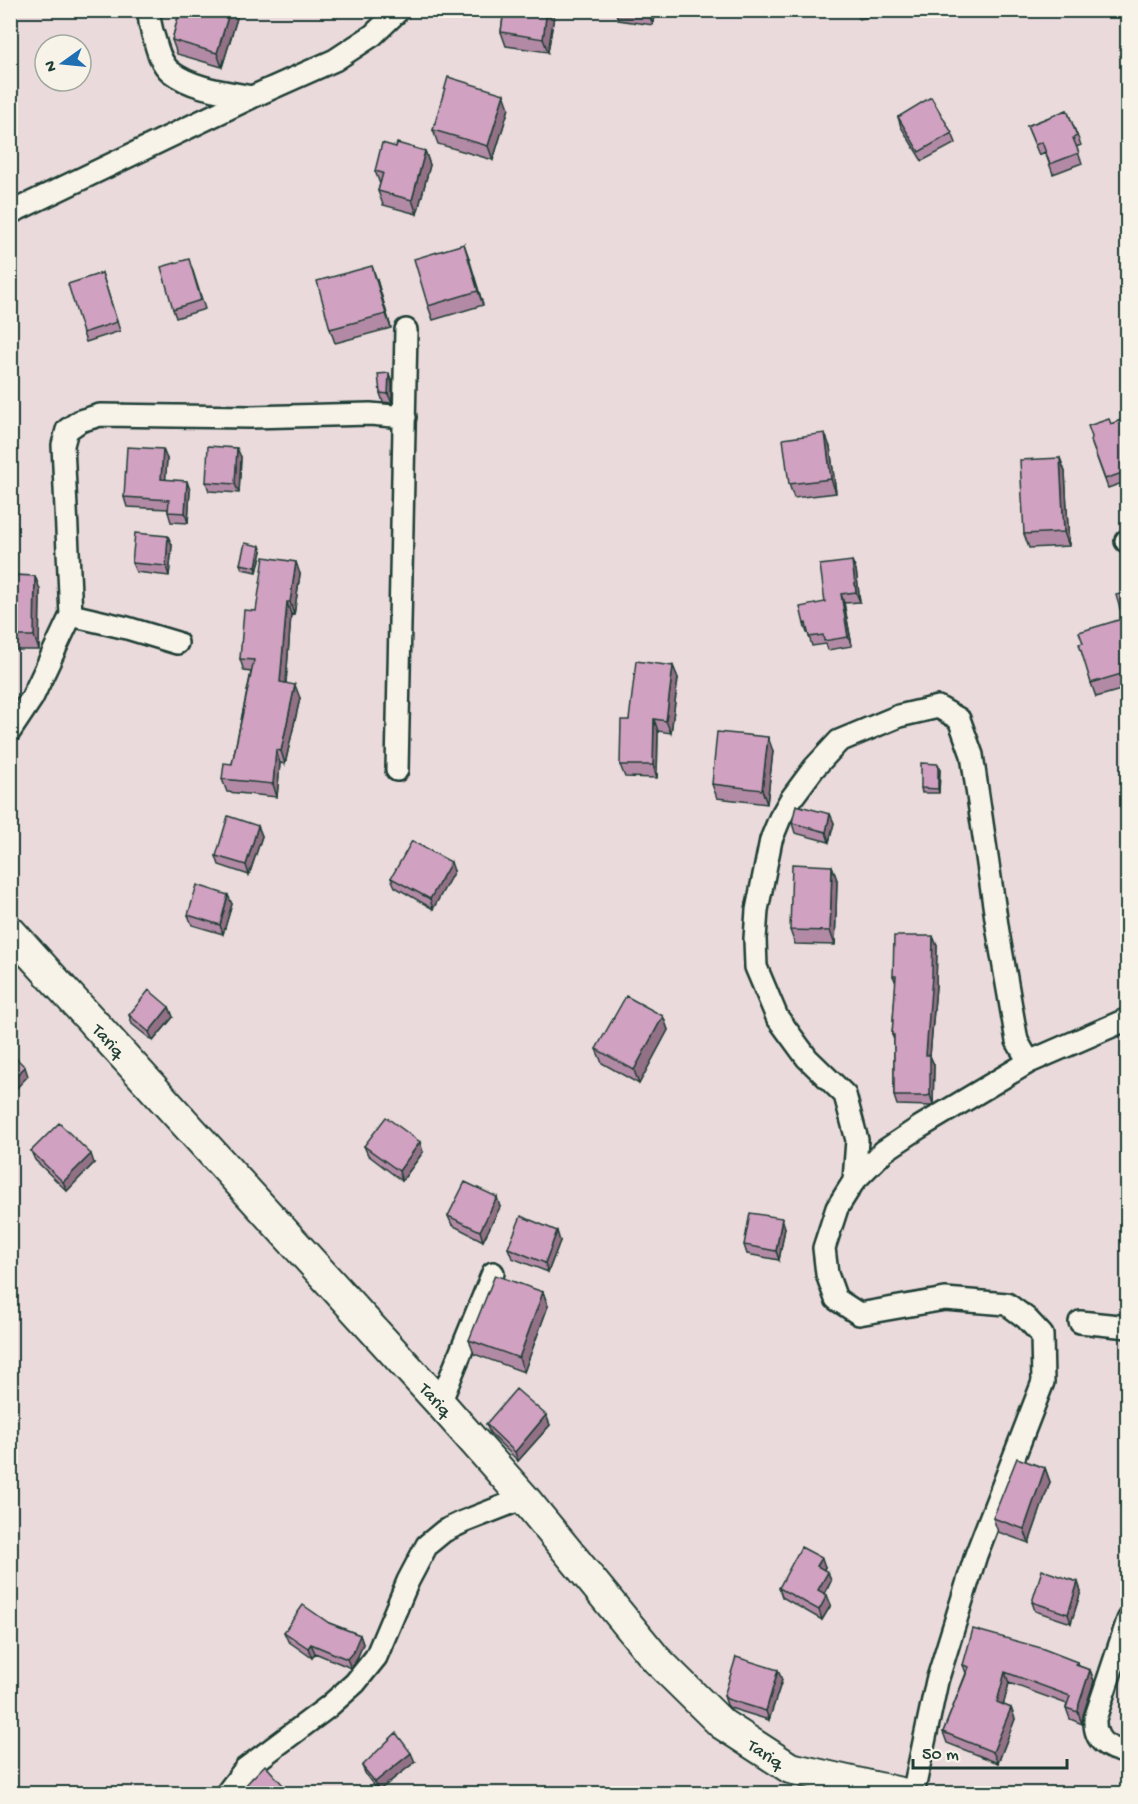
<svg xmlns="http://www.w3.org/2000/svg" width="1138" height="1804" font-family="'Gochi Hand',sans-serif">
  <style>
    .lines { fill: none; stroke-linecap: round; stroke-linejoin: round }
    .street-casing { stroke: #1f3d34; stroke-width: 26 }
    .secondary-casing { stroke: #1f3d34; stroke-width: 34 }
    .street { stroke: #f7f3e8; stroke-width: 21 }
    .secondary { stroke: #f7f3e8; stroke-width: 30 }
    .wall { fill: #b38aa5; stroke: #1f3d34; stroke-width: 1.5 }
    .shaded-wall { fill: #927186; stroke: #1f3d34; stroke-width: 1.5 }
    .building { fill: #d0a1c0; stroke: #1f3d34; stroke-width: 1.5 }
    .labels { text-anchor: middle; stroke-width: 4.5; stroke-linejoin: round; paint-order: stroke }
    .street-label { font-size: 18px; fill: #1f3d34; stroke: #f7f3e8 }
  </style>
  <rect width="100%" height="100%" fill="#ebdadc"/>
  <filter id="ink" filterUnits="userSpaceOnUse"><feTurbulence type="fractalNoise" baseFrequency=".0167" numOctaves="2"/><feDisplacementMap in="SourceGraphic" scale="12" xChannelSelector="R" yChannelSelector="G"/><feConvolveMatrix kernelMatrix="1 2 1 2 8 2 1 2 1" color-interpolation-filters="sRGB"/></filter>
  <g filter="url(#ink)">
    <g class="lines">
      <!-- street casing -->
      <g class="street-casing">
        <path id="street" d="M149,10C149,21 151,29 154,38C157,49 161,64 171,72C193,89 226,92 252,97
          M10,213L252,97L335,60L373,35L399,10
          M1126,541H1128
          M71,615L63,445L67,430L80,421L100,415L250,417L370,414L405,417
          M10,731L32,698L71,615L127,628L177,643
          M397,770L406,330
          M854,1181L857,1140L845,1095L807,1058L777,1017L756,967L755,939L757,910L771,840L780,818L791,799L814,768L839,741L899,716L938,707L959,719L972,755L998,932L1017,1041L1029,1062
          M1080,1322L1128,1327
          M440,1403L493,1273
          M1128,1620L1095,1719C1094,1742 1107,1748 1128,1753
          M226,1794L245,1769L328,1707L355,1683L376,1657L408,1581L427,1545L444,1531L463,1522L524,1498
          M913,1794L937,1681L976,1555L1043,1382L1042,1335L1026,1318L1007,1304L945,1299L859,1314L836,1299L827,1274L824,1248L837,1208L854,1181L884,1151L920,1127L1029,1062L1128,1019"/>
      </g>
      <!-- secondary casing -->
      <g class="secondary-casing">
        <path id="secondary" d="M10,931L440,1403L524,1498L656,1659L722,1724L790,1768L905,1794"/>
      </g>
      <!-- street -->
      <use href="#street" class="street"/>
      <!-- secondary -->
      <use href="#secondary" class="secondary"/>
    </g>
    <!-- wall -->
    <path class="wall" d="M180,10H234L237,18L222,67L177,54L172,40Z
      M504,10H555L548,52L506,46L501,32Z
      M615,10H654L653,25L618,20Z
      M855,10H891L892,13L859,19Z
      M509,108L493,160L438,144L433,130Z
      M1067,110L1081,145L1076,147L1082,163L1053,174L1045,152L1039,155L1027,126Z
      M898,117L952,133L956,143L922,161L901,127Z
      M396,147L425,151L430,165L417,214L383,205L378,191L380,184L375,171Z
      M464,244L483,305L433,320L428,306Z
      M192,268L205,309L176,318L173,309Z
      M102,273L120,331L86,342L83,333Z
      M377,280L391,328L335,343L330,329Z
      M10,342L17,356L10,360Z
      M392,383V403L383,402L380,393Z
      M1121,420L1128,439V481L1108,488L1091,441L1111,424Z
      M830,447L836,493L794,498L789,484Z
      M241,457L239,493L209,491L206,482Z
      M1060,458L1065,472L1069,546L1029,548L1024,534Z
      M167,459L165,479L190,490L188,523L171,522L168,512V509L127,507L124,497Z
      M172,545L169,576L136,572L132,563Z
      M262,551L257,572L242,569L240,564Z
      M852,561L856,570L860,602L844,603L852,646L828,650L826,644L812,646L808,633H807L804,624L825,602Z
      M300,574L294,615L291,614L286,683L300,698L285,764L280,763L277,797L227,792L222,779L232,764L251,672L244,671L240,659L256,611Z
      M10,575L35,576L40,590L39,650H10Z
      M1128,592V688L1096,697L1091,683L1083,643L1123,619Z
      M673,666L678,678L671,733L658,731L657,778L625,777L620,765L629,720Z
      M773,751L767,804L717,798L712,784Z
      M940,769L939,793H922L921,788Z
      M830,814L834,823L829,842L795,833L792,823Z
      M258,826L262,836L249,875L219,865L216,856Z
      M832,866L837,880L835,945L795,944L790,930Z
      M454,871L433,909L395,887L391,878Z
      M232,904L223,934L192,925L188,915Z
      M937,946L936,986L930,1056L934,1065L933,1104L931,1106L897,1105L894,1096V1040L892,1035L896,983L893,976Z
      M169,1007L173,1017L153,1041L132,1024L129,1015Z
      M663,1016L668,1030L639,1084L602,1063L596,1049Z
      M364,1146L423,1152L402,1181L368,1155Z
      M31,1151L94,1163L67,1191L35,1160Z
      M500,1207L483,1241L452,1225L448,1216Z
      M782,1218L785,1228L779,1260L747,1254L744,1245Z
      M560,1241L548,1272L512,1258L508,1248Z
      M543,1292L548,1306L524,1372L474,1354L469,1340Z
      M546,1415L550,1425L518,1461L490,1433L486,1424Z
      M1045,1468L1050,1482L1029,1543L998,1532L993,1518Z
      M825,1567L824,1570L831,1581L825,1594L831,1605L822,1620L782,1597L779,1588Z
      M1081,1591L1071,1623L1035,1611L1032,1602Z
      M329,1623L360,1635L363,1644L356,1661L351,1668L315,1653L312,1658L288,1641L284,1632Z
      M1077,1662L1079,1666L1090,1670L1094,1681L1083,1715L1082,1724L1070,1719L1066,1708L1067,1704L1009,1683L1003,1705L1011,1708L1015,1719L998,1763L947,1743L943,1732L966,1673L963,1665Z
      M782,1680L769,1720L730,1708L727,1705L724,1696Z
      M415,1762L378,1791L366,1775L362,1766Z"/>
    <!-- shaded-wall -->
    <path class="shaded-wall" d="M230,10H234L237,18L222,67L217,53Z
      M547,10H555L548,52L543,39Z
      M648,10H654L653,25L648,12Z
      M504,94L509,108L493,160L488,146Z
      M425,151L430,165L417,214L412,200Z
      M464,244L469,258L483,305L478,291Z
      M372,266L377,280L391,328L386,314Z
      M389,373L392,383V403L388,394Z
      M825,433L830,447L836,493L831,479Z
      M237,448L241,457L239,493L235,484Z
      M163,449L167,459L165,489L161,479Z
      M1060,458L1065,472L1069,546L1064,532Z
      M187,481L190,490L188,523L185,513Z
      M168,536L172,545L169,576L166,566Z
      M260,546L262,551L257,572L256,567Z
      M852,561L856,570L860,602L856,592Z
      M296,562L300,574L294,615L290,602Z
      M35,576L40,590L39,650L34,636Z
      M841,594L844,603L852,646L848,637Z
      M287,602L291,614L285,695L280,682Z
      M673,666L678,678L671,733L666,721Z
      M295,685L300,698L285,764L281,751Z
      M654,719L658,731L657,778L653,765Z
      M768,737L773,751L767,804L762,790Z
      M276,750L280,763L277,797L273,784Z
      M938,764L940,769L939,793L938,789Z
      M830,814L834,823L829,842L826,832Z
      M258,826L262,836L249,875L246,865Z
      M451,862L454,871L433,909L430,899Z
      M832,866L837,880L835,945L830,931Z
      M228,895L232,904L223,934L220,925Z
      M933,936L937,946L936,986L930,1056L934,1065L933,1104L930,1095L926,1055Z
      M169,1007L173,1017L153,1041L149,1032Z
      M663,1016L668,1030L639,1084L634,1070Z
      M25,1067L28,1076L10,1095V1082Z
      M420,1142L423,1152L402,1181L399,1171Z
      M91,1154L94,1163L67,1191L63,1182Z
      M497,1197L500,1207L483,1241L480,1231Z
      M782,1218L785,1228L779,1260L776,1251Z
      M557,1231L560,1241L548,1272L545,1263Z
      M543,1292L548,1306L524,1372L519,1358Z
      M546,1415L550,1425L518,1461L515,1452Z
      M1045,1468L1050,1482L1029,1543L1024,1529Z
      M822,1558L825,1567L821,1575L817,1566Z
      M828,1572L831,1581L821,1600L818,1590Z
      M1078,1582L1081,1591L1071,1623L1068,1614Z
      M827,1595L831,1605L822,1620L819,1610Z
      M360,1635L363,1644L356,1661L351,1668L347,1659Z
      M311,1644L315,1653L312,1658L308,1648Z
      M778,1670L782,1680L769,1720L766,1711Z
      M1090,1670L1094,1681L1083,1715L1082,1724L1078,1712L1079,1704Z
      M1005,1672L1009,1683L1001,1714L997,1702Z
      M1011,1708L1015,1719L998,1763L993,1752Z
      M411,1753L415,1762L378,1791L375,1782Z"/>
    <!-- building -->
    <path class="building" d="M180,10H230L217,53L172,40Z
      M504,10H547L543,39L501,32Z
      M448,77L504,94L488,146L433,130Z
      M931,97L952,133L919,152L898,117Z
      M1067,110L1077,136L1073,138L1079,153L1050,164L1042,142L1035,145L1027,126Z
      M382,143L396,147L397,143L425,151L412,200L378,191L383,173L375,171Z
      M464,244L478,291L428,306L414,259Z
      M189,259L201,300L173,309L161,267Z
      M372,266L386,314L330,329L317,281Z
      M102,273L117,322L83,333L68,284Z
      M389,373L388,394L380,393L378,374Z
      M1109,419L1111,424L1121,420L1128,440V471L1105,479L1091,441L1092,437L1088,426Z
      M825,433L831,479L789,484L783,439Z
      M208,446L237,448L235,484L206,482Z
      M127,447L163,449L161,479L187,481L185,513L168,512L169,500L124,497Z
      M1060,458L1064,532L1024,534L1020,460Z
      M135,533L168,536L166,566L132,563Z
      M245,543L260,546L256,567L240,564Z
      M264,557L296,562L290,602H287L280,682L295,685L281,751L276,750L273,784L222,779L224,763L232,764L254,660L240,659L244,610L256,611Z
      M852,561L856,592L841,594L848,637L824,641L823,635L809,637L806,623L804,624L800,607L825,602L820,565Z
      M10,575L35,576L34,636H10Z
      M1128,592V622H1126L1125,618L1123,619L1116,595Z
      M1125,618L1128,626V672L1091,683L1079,644L1083,643L1079,632Z
      M636,661L673,666L666,721L654,719L653,765H620L621,720H629Z
      M717,732L768,737L762,790L712,784Z
      M921,763L938,764V789L921,788Z
      M796,805L830,814L826,832L792,823Z
      M228,816L258,826L246,865L216,856Z
      M412,841L451,862L430,899L391,878Z
      M792,864L832,866L830,931L790,930Z
      M197,885L228,895L220,925L188,915Z
      M894,936H933L932,976L926,1055H930V1095L927,1096H894V1035H892L896,976H893Z
      M149,990L169,1007L149,1032L129,1015Z
      M626,996L663,1016L634,1070L596,1049Z
      M13,1055L25,1067L10,1082V1058Z
      M386,1117L420,1142L399,1171L364,1146Z
      M59,1123L91,1154L63,1182L31,1151Z
      M465,1182L497,1197L480,1231L448,1216Z
      M750,1213L782,1218L776,1251L744,1245Z
      M521,1216L557,1231L545,1263L508,1248Z
      M495,1275L543,1292L519,1358L469,1340Z
      M516,1389L546,1415L515,1452L486,1424Z
      M1017,1458L1045,1468L1024,1529L993,1518Z
      M801,1547L822,1558L817,1566L828,1572L818,1590L827,1595L819,1610L779,1588Z
      M1042,1570L1078,1582L1068,1614L1032,1602Z
      M303,1605L329,1623L360,1635L353,1652L347,1659L311,1644L308,1648L284,1632Z
      M973,1629L1041,1648L1077,1662L1076,1665L1090,1670L1079,1704L1078,1712L1066,1708L1070,1696L1005,1672L997,1702L1011,1708L993,1752L943,1732L969,1667L963,1665Z
      M736,1657L778,1670L766,1711L727,1699L724,1696Z
      M396,1733L411,1753L375,1782L362,1766Z
      M265,1765L291,1794H237Z"/>
  </g>
  <g class="labels">
    <!-- street labels -->
    <g class="street-label">
      <text transform="translate(109 1040) rotate(48)" y="6">Tariq</text>
      <text transform="translate(436 1399) rotate(48)" y="6">Tariq</text>
      <text transform="translate(766 1753) rotate(33)" y="6">Tariq</text>
    </g>
  </g>
  <!-- margin -->
  <rect width="1138" height="1804" fill="none" stroke="#f7f3e8" stroke-width="36"/>
  <rect x="18" y="18" width="1102" height="1768" fill="none" stroke="#1f3d34" stroke-width="2" filter="url(#ink)"/>
  <!-- north arrow -->
  <g transform="translate(63 63) rotate(255)"><circle r="28" fill="#f7f3e8" stroke="#a1aaa0" stroke-width="1.5"/>
  <path d="M0-4.5L10 22L0 15L-10 22Z" fill="#1f6fb2"/>
  <text y="-9" font-size="16" font-weight="bold" text-anchor="middle" fill="#1f3d34">N</text>
  </g>
  <!-- scale -->
  <path d="M913 1759v9h154v-9" fill="none" stroke="#1f3d34" stroke-width="3"/>
  <text x="922" y="1759" font-size="18" fill="#1f3d34" stroke="#f7f3e8" stroke-width="4.5" paint-order="stroke">50 m</text>
</svg>
